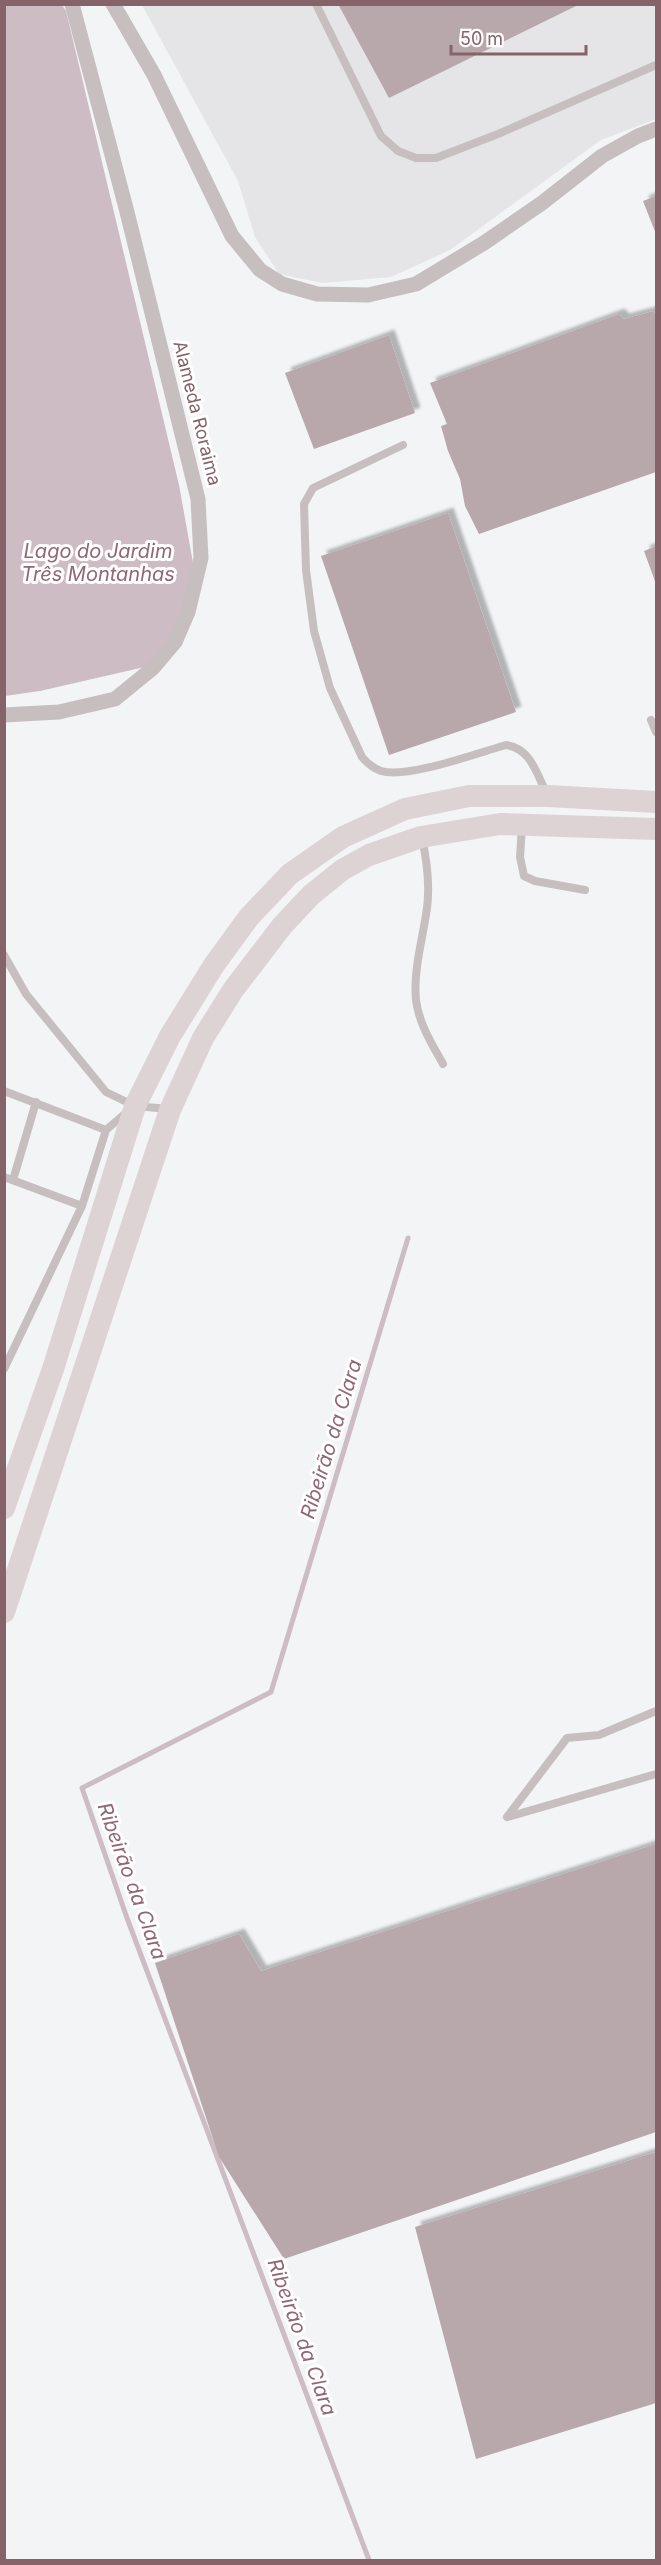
<svg xmlns="http://www.w3.org/2000/svg" width="661" height="2565" font-family="Inter,sans-serif">
  <style>
    .built { fill: #e5e5e7 }
    .water { fill: #cdbcc3 }
    .lines { fill: none; stroke-linecap: round; stroke-linejoin: round }
    .stream { stroke: #cdbcc3; stroke-width: 5 }
    .building { fill: #b8a8ac; filter: url(#shadow) }
    .service { stroke: #c7bec0; stroke-width: 8 }
    .minor { stroke: #c7bec0; stroke-width: 15 }
    .secondary { stroke: #ddd3d5; stroke-width: 22 }
    .labels { text-anchor: middle; stroke-width: 6; stroke-linejoin: round; paint-order: stroke }
    .street-label { font-size: 18px; fill: #866269; stroke: #fff }
    .water-label { font-size: 20px; font-style: italic; fill: #916776; stroke: #fff }
  </style>
  <defs>
    <filter id="shadow"><feDropShadow dx="5.5" dy="-5.5" stdDeviation="1.5" flood-color="#0004"/></filter>
  </defs>
  <rect width="100%" height="100%" fill="#f2f4f6"/>
  <!-- built -->
  <path class="built" d="M142,5H656V119L601,140L450,250L391,277L322,283L279,274L255,237L238,181Z"/>
  <!-- water -->
  <path class="water" d="M4,5H62L66,11L179,485L193,563L181,626L149,666L40,691L5,696Z"/>
  <g class="lines">
    <!-- stream -->
    <path class="stream" d="M369,2560L127,1918L82,1788L271,1692L408,1238"/>
  </g>
  <!-- building -->
  <path class="building" d="M338,4H580L389,98Z
    M656,196V234L643,201Z
    M654,311L656,319V472L479,534L465,506L460,479L448,451L441,426L447,424L430,383L619,314L624,319Z
    M389,335L415,413L314,449L285,373Z
    M448,513L516,712L389,755L321,556Z
    M656,546V584L644,551Z
    M656,1844V2132L284,2259L219,2157L155,1963L239,1934L261,1971Z
    M656,2152V2403L476,2459L415,2227Z"/>
  <g class="lines">
    <!-- service -->
    <path class="service" d="M316,4L381,136L398,151L416,158H436L498,134L656,65
      M403,445L313,488L304,504L306,570L314,631L330,688L362,757C367,763 373,768 381,771C407,779 477,753 506,745C530,748 536,772 546,792
      M651,720L656,732
      M522,827L520,857L524,876L535,881L585,890
      M422,838C427,861 430,885 427,908C423,938 413,970 416,1000C419,1024 432,1044 443,1064
      M4,955L26,994L106,1092L135,1106L169,1109
      M4,1091L106,1130
      M4,1177L82,1206
      M13,1180L36,1102
      M4,1369L82,1206L106,1130L127,1112
      M507,1817L567,1738L599,1735L656,1711
      M508,1817L656,1774"/>
    <!-- minor -->
    <path class="minor" d="M113,4L154,75L232,236L260,270L282,284L317,294L368,295L416,284L484,243L542,203L602,156L638,136L656,129
      M4,715L59,712L115,699L153,668L175,642L188,612L201,558L198,499L126,208L72,4"/>
    <!-- secondary -->
    <path class="secondary" d="M4,1508L53,1369L135,1106L170,1036L214,965L249,917L290,874L343,837L405,809L469,796H548L656,802
      M4,1612L170,1110L203,1038L233,990L282,926L311,895L342,870L369,855L421,837L500,824L656,829"/>
  </g>
  <g class="labels">
    <!-- street labels -->
    <g class="street-label">
      <text transform="translate(197 413) rotate(76)" y="6">Alameda Roraima</text>
    </g>
    <!-- water labels -->
    <g class="water-label">
      <text x="98" y="558">Lago do Jardim<tspan x="98" dy="23">Três Montanhas</tspan></text>
      <text transform="translate(331 1439) rotate(-73)" y="7">Ribeirão da Clara</text>
      <text transform="translate(132 1881) rotate(70)" y="7">Ribeirão da Clara</text>
      <text transform="translate(302 2337) rotate(70)" y="7">Ribeirão da Clara</text>
    </g>
  </g>
  <!-- border -->
  <rect width="661" height="2565" fill="none" stroke="#866269" stroke-width="12"/>
  <!-- scale -->
  <path d="M451 45v9h135v-9" fill="none" stroke="#866269" stroke-width="3"/>
  <text x="460" y="45" font-size="18" fill="#866269" stroke="#ffffff" stroke-width="4.5" paint-order="stroke">50 m</text>
</svg>
